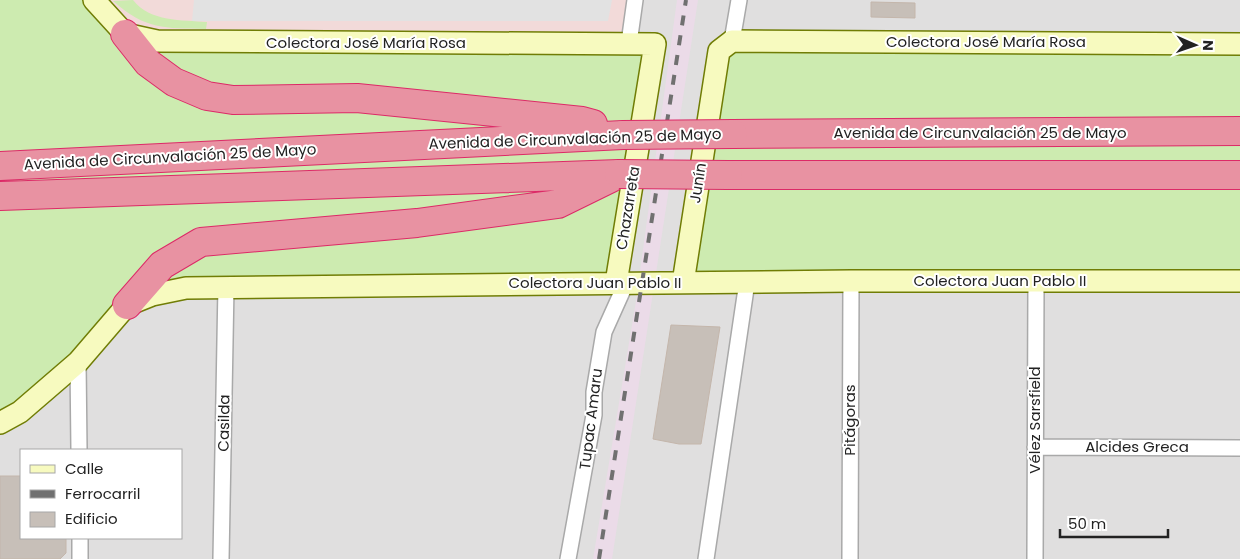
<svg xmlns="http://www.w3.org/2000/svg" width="1240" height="559" font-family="Poppins,sans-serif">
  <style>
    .residential { fill: #e0dfdf; fill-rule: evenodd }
    .commercial { fill: #f2dad9 }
    .industrial { fill: #ebdbe8 }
    .grass { fill: #cdebb0 }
    .parking { fill: #e2e2e2 }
    .building { fill: #c7bfb8; stroke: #c4b6ab }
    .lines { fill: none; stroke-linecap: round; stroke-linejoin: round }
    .street-casing { stroke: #a9a9a9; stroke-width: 18 }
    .secondary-casing { stroke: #707d05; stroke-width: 24 }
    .highway-casing { stroke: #dc2a67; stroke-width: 30 }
    .street { stroke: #fff; stroke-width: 15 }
    .secondary { stroke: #f7fabf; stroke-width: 21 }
    .highway { stroke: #e892a2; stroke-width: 28 }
    .rail { stroke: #707070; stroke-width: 4; stroke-dasharray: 10 10; stroke-linecap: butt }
    .highway-bridge-casing { stroke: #dc2a67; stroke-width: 30; stroke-linecap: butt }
    .highway-bridge { stroke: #e892a2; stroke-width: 28 }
    .labels { text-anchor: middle; stroke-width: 4; stroke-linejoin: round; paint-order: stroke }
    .street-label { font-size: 15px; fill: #222; stroke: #fff }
  </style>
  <rect width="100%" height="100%" fill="#f2efe9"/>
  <!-- residential -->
  <path class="residential" d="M0,0H1240V559H0ZM21,450H181V538H21Z"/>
  <!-- commercial -->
  <path class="commercial" d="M94,0H635L629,43L157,41Z"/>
  <!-- industrial -->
  <path class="industrial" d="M677,0H698L612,559H593L636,301Z"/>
  <!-- grass -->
  <path class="grass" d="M0,0H94L125,34L655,44L616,283L152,295L0,422Z
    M133,0C150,22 182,20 207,22L206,29C164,28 146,30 113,1Z
    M1240,44V281L683,283L719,51Z"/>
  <!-- parking -->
  <path class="parking" d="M194,0H612L608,21H192Z"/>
  <!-- building -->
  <path class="building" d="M871,2L915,3V18L871,17Z
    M671,325L720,327L701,444H679L653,439Z
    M0,476H21V538H66V553L60,559H0Z"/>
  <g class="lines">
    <!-- street casing -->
    <g class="street-casing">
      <path id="street" d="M732,41L739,0
        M629,43L635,0
        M78,362L79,450
        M1035,447L1240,448
        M80,538V559
        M221,559L226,286
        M568,559L594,415V392L604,332L626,283
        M706,559L747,282
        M850,559L851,281
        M1035,559L1036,282"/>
    </g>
    <!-- secondary casing -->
    <g class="secondary-casing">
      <path id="secondary" d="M94,0L125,34L157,41L655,44L616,283
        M683,283L719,51L732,41L1240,44
        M0,423L20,412L78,362L127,305L152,295L186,288L851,281H1240"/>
    </g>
    <!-- highway casing -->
    <g class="highway-casing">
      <path id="highway" d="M125,34L148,63L174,82L207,96L233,100L357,98L582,121L593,124
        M733,134L1240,131
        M0,166L623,135
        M728,175H1240
        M0,196L619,174
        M127,305L162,265L201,242L417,223L558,204L611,178"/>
    </g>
    <!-- street -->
    <use href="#street" class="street"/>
    <!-- secondary -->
    <use href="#secondary" class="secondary"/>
    <!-- highway -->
    <use href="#highway" class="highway"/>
    <!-- rail -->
    <path class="rail" d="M599,559L686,0"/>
    <!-- highway-bridge casing -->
    <g class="highway-bridge-casing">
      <path id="highway-bridge" d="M623,135L733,134
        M619,174L728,175"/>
    </g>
    <!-- highway-bridge -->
    <use href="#highway-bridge" class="highway-bridge"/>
  </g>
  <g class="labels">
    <!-- street labels -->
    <g class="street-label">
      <text x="986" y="47">Colectora José María Rosa</text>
      <text x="366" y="48">Colectora José María Rosa</text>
      <text x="980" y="138">Avenida de Circunvalación 25 de Mayo</text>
      <text transform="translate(575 139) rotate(-2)" y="5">Avenida de Circunvalación 25 de Mayo</text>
      <text transform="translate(170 157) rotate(-3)" y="5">Avenida de Circunvalación 25 de Mayo</text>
      <text transform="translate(698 183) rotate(-81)" y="5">Junín</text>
      <text transform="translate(628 208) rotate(-81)" y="5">Chazarreta</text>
      <text x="1000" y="286">Colectora Juan Pablo II</text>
      <text x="595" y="288">Colectora Juan Pablo II</text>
      <text transform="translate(591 419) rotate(-83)" y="5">Tupac Amaru</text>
      <text transform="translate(850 420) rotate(-90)" y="5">Pitágoras</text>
      <text transform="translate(1035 420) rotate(-90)" y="5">Vélez Sarsfield</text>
      <text transform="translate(224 423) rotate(-89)" y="5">Casilda</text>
      <text x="1137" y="452">Alcides Greca</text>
    </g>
  </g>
  <!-- legend -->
  <rect x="20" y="449" width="162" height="90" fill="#ffffff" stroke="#a7a7a7"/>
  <rect x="30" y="465" width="25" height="8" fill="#f7fabf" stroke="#a7a7a7"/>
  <text x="65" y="474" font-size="15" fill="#222222">Calle</text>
  <rect x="30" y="490" width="25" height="8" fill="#707070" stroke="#a7a7a7"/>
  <text x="65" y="499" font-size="15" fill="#222222">Ferrocarril</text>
  <rect x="30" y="512" width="25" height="15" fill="#c7bfb8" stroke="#a7a7a7"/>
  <text x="65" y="524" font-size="15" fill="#222222">Edificio</text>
  <!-- north arrow -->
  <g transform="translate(1195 45) rotate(92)" stroke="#ffffff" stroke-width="4" paint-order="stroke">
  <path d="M0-4L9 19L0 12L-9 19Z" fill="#222222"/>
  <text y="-8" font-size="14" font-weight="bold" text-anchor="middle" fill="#222222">N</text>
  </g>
  <!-- scale -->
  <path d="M1060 529v8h108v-8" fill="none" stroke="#222222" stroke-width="2.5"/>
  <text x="1068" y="529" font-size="15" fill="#222222" stroke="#ffffff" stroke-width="4" paint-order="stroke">50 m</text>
</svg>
